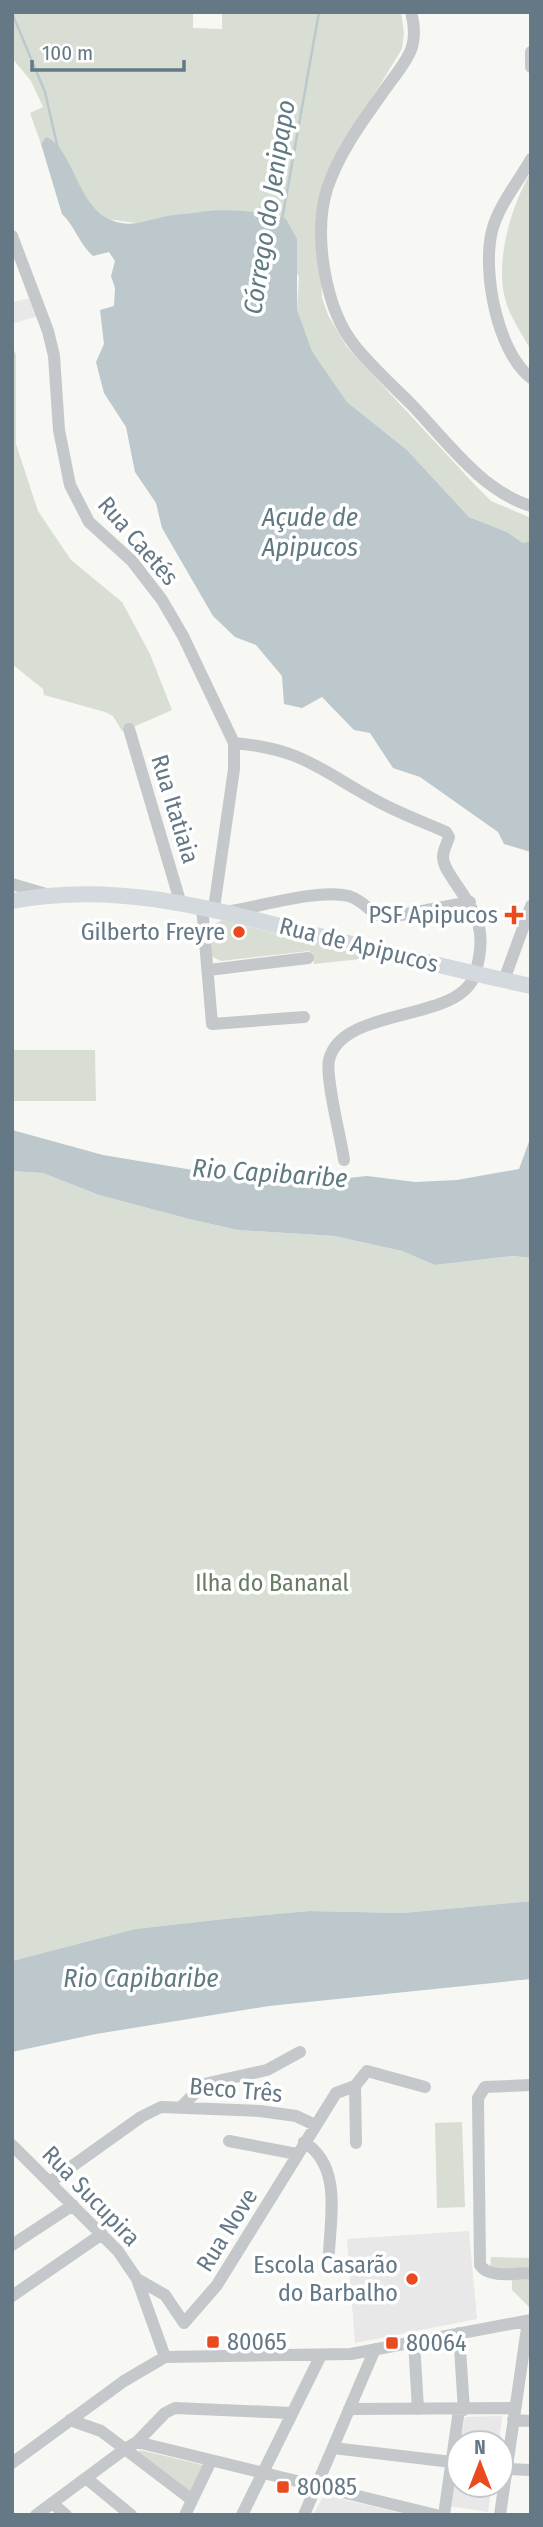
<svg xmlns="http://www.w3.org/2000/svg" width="543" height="2527" font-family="'Fira Sans Condensed',sans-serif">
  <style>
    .built { fill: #e7e8e7 }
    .green { fill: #d8ded4 }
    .water { fill: #bcc8cc }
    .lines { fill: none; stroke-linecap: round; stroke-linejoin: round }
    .stream { stroke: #bcc8cc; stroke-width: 2.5 }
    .minor { stroke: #c4c8cb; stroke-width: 12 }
    .major { stroke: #d4d9dd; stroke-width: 16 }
    .poi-dot { fill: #ea4a1f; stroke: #fff; stroke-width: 2.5 }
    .labels { text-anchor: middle; stroke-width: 7; stroke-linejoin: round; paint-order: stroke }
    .street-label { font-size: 24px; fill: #647886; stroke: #fff }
    .poi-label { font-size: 24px; fill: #647886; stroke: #fff; text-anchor: end }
    .park-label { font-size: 24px; fill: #697c63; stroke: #fff }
    .water-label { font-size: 26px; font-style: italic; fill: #607a82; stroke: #fff }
  </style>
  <rect width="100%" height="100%" fill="#f7f7f3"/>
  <!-- built -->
  <path class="built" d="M31,298L38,316L12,324V302Z
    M469,2231L477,2319L355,2343L347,2239Z
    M502,2416L499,2443H460L465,2417Z
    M459,2451V2485H492L488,2512L449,2506Z
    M324,2495L409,2515H313Z"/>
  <!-- green -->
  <path class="green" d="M12,12H193V28L222,29V12H401L404,33L402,49L346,140L319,226L322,298L328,315L346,346L475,485L491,501L531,518V541L523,543L507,532L469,517L407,450L347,402L312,351L297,309L299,277L259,214L201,212L155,219L143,224L107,219L88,203L61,152L46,137L41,144L30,113L43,107L31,81L12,58Z
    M531,172V351C523,335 511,319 506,302C494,263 511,206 531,172Z
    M12,347L16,354V444L38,511L71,560L122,602L150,654L172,710L129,729L122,731L113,716L105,712L44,695L43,689L12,664Z
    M222,920L370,957V958L314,964L313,954L309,951L221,961L211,956L209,927Z
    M12,1050H95L96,1101H12Z
    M12,1171L43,1173L99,1195L189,1219L238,1230L334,1236L402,1251L435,1265L513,1256L531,1258V1901L403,1913L309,1911L233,1918L135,1929L12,1961Z
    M462,2122L465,2207L437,2208L435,2123Z
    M491,2257L531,2258V2269H490Z
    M512,2273H531V2309L512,2290V2322Z
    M140,2450L203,2465L190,2493L137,2453Z"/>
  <!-- water -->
  <path class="water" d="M46,137C74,149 76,205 111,220C130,228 144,221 163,217C175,214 188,214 200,212C226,208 261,211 286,219L297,239V309L312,351L347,402L407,450L469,517L507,532L523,543L531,541V852L504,844L498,832L420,777L393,768L370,733L354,730L322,697L302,708L284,704L282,676L256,645L235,637L213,616L162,528L156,503L135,472L126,427L104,393L96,362L104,344L100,310L114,306L115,288L111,276L115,261L109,252L93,256C79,244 75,226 62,214L41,144Z
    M12,1130L103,1155L283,1185L367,1176L415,1182L457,1180L519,1169L531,1136V1258L513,1256L435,1265L402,1251L334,1236L238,1230L189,1219L99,1195L43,1173L12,1171Z
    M531,1901V1979L269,2006L96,2034L12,2052V1961L135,1929L233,1918L309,1911L403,1913Z"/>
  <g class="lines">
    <!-- stream -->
    <path class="stream" d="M12,13L45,92L58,149
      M282,220L319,12"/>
    <!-- minor -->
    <path class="minor" d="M411,12C421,49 405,61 386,88C364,119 339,152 327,189C313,235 325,309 355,346C372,367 392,385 411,404C445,439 481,491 531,506
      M531,52V67
      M531,159C519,181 498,206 492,231C482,271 497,352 531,378
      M12,236L48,331L54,356L59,430L70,485L89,522L132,561L162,600L183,636L234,743V769L214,908
      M129,729L180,901
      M234,743C303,749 320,770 377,801C399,813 423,822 446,832L449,837C447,843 443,851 443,857C443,866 450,874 454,881C478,916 488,931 475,974C460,1024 342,1005 329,1060C325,1078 341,1138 344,1160
      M12,884L46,894
      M202,906L212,1024L304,1017
      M231,911C263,906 317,889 349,896C363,900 371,914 385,918L470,902
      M209,970L308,958
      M504,980L531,906
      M531,2085L485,2087L478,2098L480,2265C489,2279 516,2273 531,2273
      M355,2086L356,2143
      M181,2107L204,2084L267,2070L300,2052
      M229,2141L297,2154
      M304,2142C341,2165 331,2214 329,2252
      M12,2145L118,2251L137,2279L165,2357
      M50,2182L141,2117L161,2107L260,2111L296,2116L315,2125
      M12,2245L73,2205
      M137,2279L165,2295L184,2323L217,2285L336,2093L355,2086L367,2071L425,2087
      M12,2296L102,2234
      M459,2333L464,2410
      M414,2342L418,2409
      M349,2409L515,2408
      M70,2420L101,2431L125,2449L137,2442L436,2515
      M513,2420L531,2421
      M137,2442L165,2413L175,2408L292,2413
      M333,2448L452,2462
      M12,2463L124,2381L165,2357L351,2354L531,2320
      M507,2469L531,2470
      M86,2478L131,2515
      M52,2503L66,2515
      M36,2515L125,2449L192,2500
      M185,2515L211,2461
      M242,2515L321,2355
      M304,2515L375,2349
      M444,2515L459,2410
      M500,2515L528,2321"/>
    <!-- major -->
    <path class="major" d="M12,901C114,881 209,908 307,933C381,951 456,970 531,986"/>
  </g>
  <!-- markers -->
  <g class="poi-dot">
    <path d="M510.5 904.5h7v7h7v7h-7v7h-7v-7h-7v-7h7z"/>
    <circle cx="239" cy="932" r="7"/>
    <circle cx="412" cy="2279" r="7"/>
    <rect x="206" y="2335" width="14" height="14" rx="3.5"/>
    <rect x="385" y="2336" width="14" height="14" rx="3.5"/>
    <rect x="276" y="2480" width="14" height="14" rx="3.5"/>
  </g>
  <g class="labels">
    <!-- street labels -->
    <g class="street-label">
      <text transform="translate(138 541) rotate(49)" y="8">Rua Caetés</text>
      <text transform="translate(175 809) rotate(73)" y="8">Rua Itatiaia</text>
      <text transform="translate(359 945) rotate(14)" y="8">Rua de Apipucos</text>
      <text transform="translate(236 2090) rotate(5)" y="8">Beco Três</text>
      <text transform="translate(91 2196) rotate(46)" y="8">Rua Sucupira</text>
      <text transform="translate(227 2230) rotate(-58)" y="8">Rua Nove</text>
    </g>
    <!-- poi labels -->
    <g class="poi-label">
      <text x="498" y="923">PSF Apipucos</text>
      <text x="225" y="940">Gilberto Freyre</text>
      <text x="398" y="2273">Escola Casarão<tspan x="398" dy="28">do Barbalho</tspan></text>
      <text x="227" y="2350" text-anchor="start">80065</text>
      <text x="406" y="2351" text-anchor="start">80064</text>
      <text x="297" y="2495" text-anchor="start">80085</text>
    </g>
    <!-- park labels -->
    <g class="park-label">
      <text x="272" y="1591">Ilha do Bananal</text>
    </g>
    <!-- water labels -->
    <g class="water-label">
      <text transform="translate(269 207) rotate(-81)" y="9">Córrego do Jenipapo</text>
      <text x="310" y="526">Açude de<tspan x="310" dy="30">Apipucos</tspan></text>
      <text transform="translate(270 1173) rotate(4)" y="9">Rio Capibaribe</text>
      <text x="141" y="1987">Rio Capibaribe</text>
    </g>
  </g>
  <!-- border -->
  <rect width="543" height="2527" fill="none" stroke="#647886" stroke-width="28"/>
  <!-- north arrow -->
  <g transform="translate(480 2464)"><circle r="33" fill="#ffffff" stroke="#c1c9cf" stroke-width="2"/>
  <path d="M0-5L12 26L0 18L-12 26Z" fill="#ea4a1f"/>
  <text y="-10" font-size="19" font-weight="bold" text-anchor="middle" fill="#647886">N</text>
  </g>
  <!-- scale -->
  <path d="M32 60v10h152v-10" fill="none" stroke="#647886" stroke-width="3.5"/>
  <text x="42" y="60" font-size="21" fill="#647886" stroke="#ffffff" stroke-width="5" paint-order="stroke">100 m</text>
</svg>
